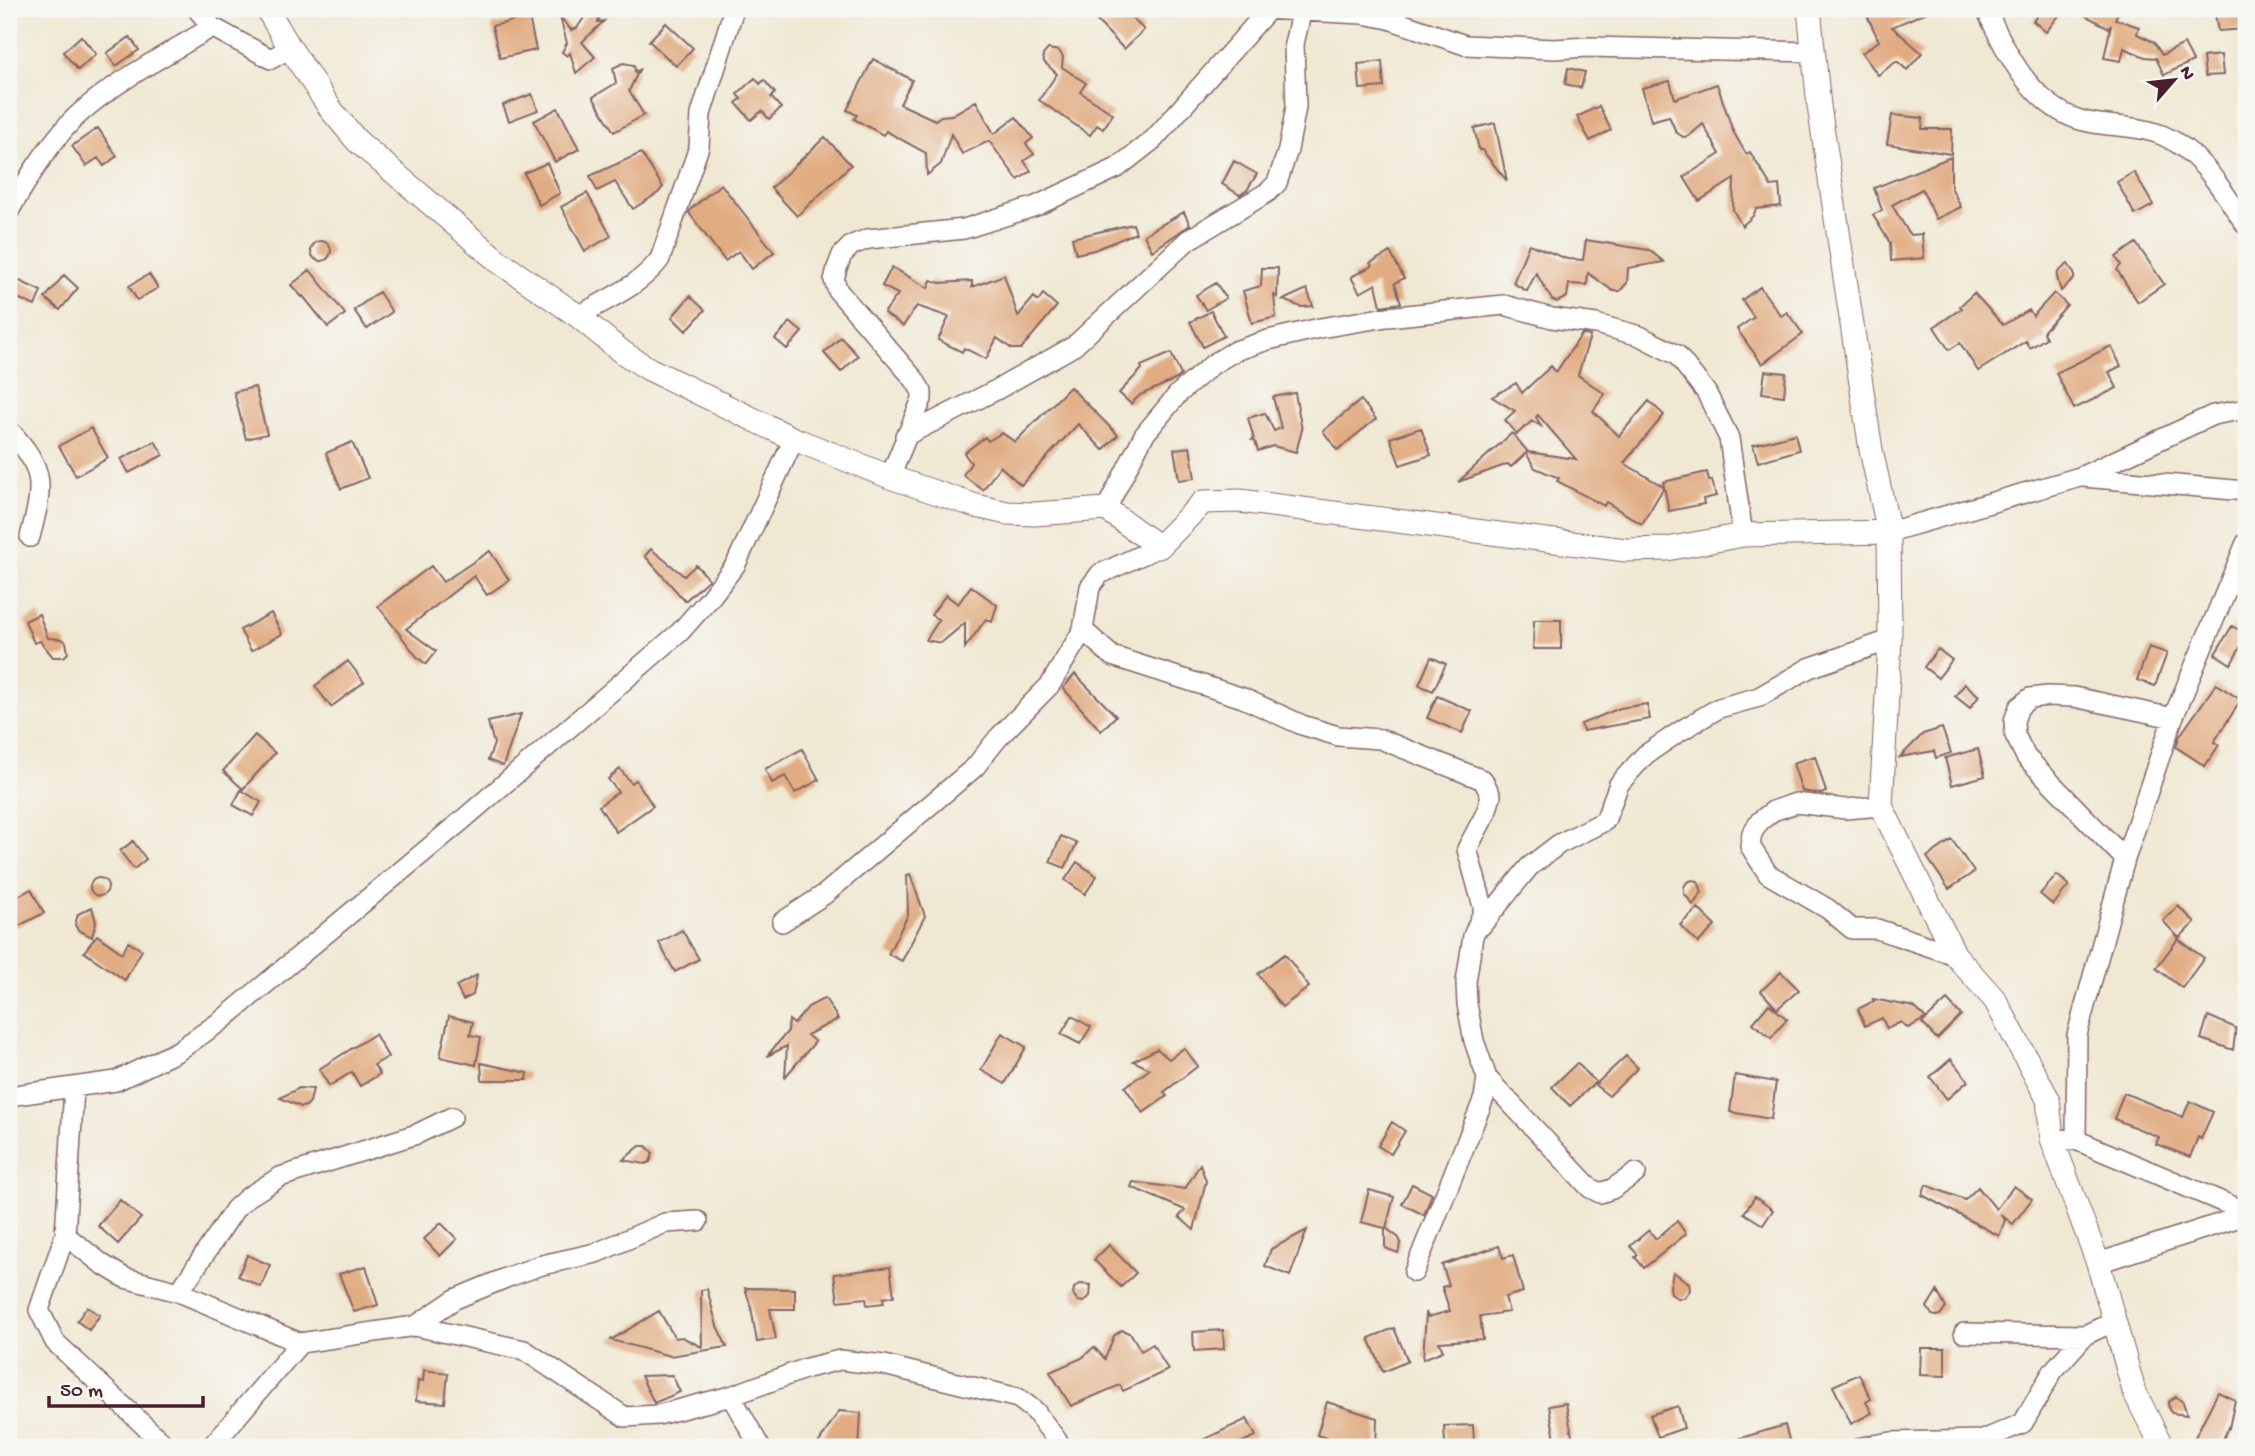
<svg xmlns="http://www.w3.org/2000/svg" width="2255" height="1456" font-family="'Gochi Hand',sans-serif">
  <style>
    .building { fill: #e1ac82 }
    .lines { fill: none; stroke-linecap: round; stroke-linejoin: round }
    .minor-casing { stroke: #846566; stroke-width: 22 }
    .tertiary-casing { stroke: #846566; stroke-width: 25 }
    .minor { stroke: #fff; stroke-width: 19 }
    .tertiary { stroke: #fff; stroke-width: 23 }
  </style>
  <rect width="100%" height="100%" fill="#f6f6f2"/>
  <filter id="ink" filterUnits="userSpaceOnUse"><feTurbulence type="fractalNoise" baseFrequency=".0143" numOctaves="2"/><feDisplacementMap in="SourceGraphic" scale="14" xChannelSelector="R" yChannelSelector="G"/><feConvolveMatrix kernelMatrix="1 2 1 2 8 2 1 2 1" color-interpolation-filters="sRGB"/></filter>
  <filter id="wash" filterUnits="userSpaceOnUse"><feTurbulence type="fractalNoise" baseFrequency=".00686" numOctaves="4" result="noise"/><feDisplacementMap in="SourceGraphic" scale="28" xChannelSelector="R" yChannelSelector="G"/><feGaussianBlur stdDeviation="1.57" result="paint"/><feColorMatrix in="noise" values="0 0 0 0 0 0 0 0 0 0 0 0 0 0 0 0 0 1.4 0 .05"/><feComposite in="paint" operator="in"/></filter>
  <g filter="url(#wash)">
    <rect width="100%" height="100%" fill="#f0e8d3"/>
    <g id="blocks">
      <!-- building -->
      <path class="building" d="M590,9H602L598,22L604,21L582,42L595,57L576,73L570,53L567,56L562,52L567,43L560,17L571,30L577,28Z
        M1091,9H1124L1144,30L1124,49L1097,21L1100,18Z
        M1864,9H1934L1892,27L1922,53L1907,70L1897,61L1878,75L1862,53L1879,41Z
        M2043,9H2064L2046,32L2033,21Z
        M2073,9H2120L2115,19L2139,27L2137,34L2154,42L2162,55L2184,44L2193,61L2164,75L2156,58L2145,57L2124,48L2121,61L2104,58L2111,25L2109,28Z
        M2214,9H2246V29L2218,31Z
        M529,17L536,50L500,58L492,26Z
        M666,23L693,48L676,66L649,41Z
        M81,36L96,54L78,70L63,52Z
        M130,37L139,50L116,66L107,53Z
        M1048,49L1059,51L1063,57L1062,67L1086,83L1080,92L1113,114L1103,129L1097,125L1090,135L1039,100L1057,74L1044,62L1043,55Z
        M2221,55L2223,75L2205,76L2203,57Z
        M873,59L912,80L900,104L935,120L941,116L952,115L976,101L994,134L1016,117L1033,138L1026,144L1034,154L1024,161L1031,171L1018,180L989,141L962,154L951,134L941,164L927,175L926,153L886,131L883,135L854,119L857,115L847,110Z
        M1382,61L1384,87L1360,89L1358,64Z
        M623,63L634,65L635,72L639,70L629,91L644,115L614,132L593,97L616,83L613,68Z
        M1568,68L1585,72L1581,88L1565,84Z
        M755,78L760,84L764,80L775,93L771,97L781,108L769,119L762,111L751,120L736,103L741,99L737,94Z
        M1670,81L1675,99L1717,84L1733,131L1746,154L1750,152L1771,186L1779,185L1781,206L1756,209L1753,216L1742,226L1733,210L1734,179L1699,201L1684,177L1720,154L1703,124L1689,136L1683,137L1676,132L1669,116L1651,121L1642,88Z
        M532,94L538,110L509,121L503,105Z
        M1599,106L1611,130L1590,141L1577,117Z
        M558,108L579,149L555,162L534,121Z
        M1892,115L1923,118L1922,129H1952L1951,154L1887,144Z
        M1495,123L1507,181L1482,150H1479L1474,128Z
        M98,128L117,156L104,166L98,158L86,166L72,146Z
        M825,137L851,165L797,216L771,188Z
        M641,153L663,187L658,193L633,209L615,182L597,191L590,176Z
        M1951,157V187L1961,207L1936,219L1922,189L1892,205L1910,235L1922,234L1924,258L1891,261L1890,243L1873,215L1882,210L1874,188Z
        M1234,161L1257,174L1247,190L1240,195L1222,184Z
        M547,163L560,193L539,205L524,173Z
        M2134,172L2153,205L2135,215L2117,182Z
        M721,184L774,252L752,269L739,251L725,261L689,213L691,209Z
        M587,193L611,236L585,251L561,207Z
        M1184,212L1190,225L1152,251L1144,235Z
        M1133,224L1136,233L1094,250L1076,254L1072,238Z
        M1586,240L1649,250L1664,262L1628,268L1627,283L1620,291H1613L1588,273L1587,285L1569,284L1567,297L1557,302L1552,300L1536,273L1527,291L1513,283L1529,244L1567,259L1583,260Z
        M311 251a10 10 0 1 1 20 0a10 10 0 1 1-20 0Z
        M2136,243L2164,284L2138,302L2117,270L2121,265L2116,257Z
        M1390,252L1404,278L1395,283L1401,303L1381,306L1376,284L1360,293L1351,277L1372,266L1370,263Z
        M2068,264L2074,273V279L2061,291L2057,277L2058,272Z
        M892,267L928,288L931,280L940,283L972,281V287L1004,275L1018,316L1034,297L1038,301L1043,294L1057,306L1021,349H1012L997,338L986,359L964,348L962,352L938,340L949,317L917,306L903,326L884,313L898,294L882,286Z
        M1262,268H1278L1277,297L1274,295L1276,317L1252,323L1243,291L1261,286Z
        M310,270L345,314L328,327L303,296L302,297L291,285Z
        M149,274L158,288L137,300L129,286Z
        M64,275L78,288L60,310L45,298Z
        M9,276L41,291L35,306L9,294Z
        M1216,283L1226,298L1206,310L1196,295Z
        M1760,287L1781,316L1787,312L1803,334L1762,364L1737,329L1754,317L1742,300Z
        M1307,289L1313,306L1301,307L1283,300Z
        M379,292L392,312L367,329L354,310Z
        M1974,293L2003,325L2029,310L2033,316L2054,293L2067,305L2043,332L2046,338L2030,348L2026,341L1978,371L1960,343L1949,350L1934,327L1962,308L1960,306Z
        M690,296L705,310L686,331L672,317Z
        M1211,311L1224,336L1203,347L1190,322Z
        M790,322L802,332L787,349L775,339Z
        M1582,334L1590,336L1578,375L1605,394L1593,411L1619,436L1649,401L1664,415L1624,463L1664,487L1642,524L1606,502L1604,506L1557,481L1559,478L1535,468L1526,453L1511,467L1508,464L1458,482L1512,433L1528,452L1576,459L1538,415L1536,417L1541,426L1532,421L1517,434L1505,420L1515,411L1492,397L1516,383L1522,393L1551,366L1556,372Z
        M841,337L858,356L841,372L824,353Z
        M2111,346L2121,366L2109,372L2117,388L2074,409L2056,373Z
        M1171,353L1181,375L1177,379L1140,395L1131,404L1119,393L1142,369L1141,366Z
        M1765,371L1786,373L1784,396L1762,393Z
        M255,387L267,434L246,439L234,392Z
        M1070,387L1118,435L1103,450L1078,424L1021,485L1000,466L983,490L963,475L971,463L964,453L985,437L988,441L1002,433L1015,442Z
        M1295,393L1302,430L1296,452L1273,446L1258,451L1255,441L1252,440L1254,439L1248,418L1265,413L1274,431L1281,428L1273,397Z
        M1361,400L1376,419L1337,450L1323,431Z
        M91,428L108,458L76,476L59,446Z
        M1421,428L1431,455L1400,465L1390,438Z
        M1795,434L1799,450L1758,462L1753,445Z
        M155,441L163,455L129,473L121,459Z
        M352,442L368,478L341,489L326,453Z
        M1190,447L1195,478L1179,480L1174,449Z
        M1707,472L1709,481L1712,480L1716,496L1703,499L1704,504L1669,511L1663,482Z
        M651,549L684,576L696,565L709,579L685,601L645,556Z
        M490,551L509,580L487,595L474,576L406,629L436,651L426,664L418,658L378,606L431,566L443,582Z
        M971,586L997,605L992,622L986,619L965,648V623L941,643L926,640L939,620L931,615L946,595L958,604Z
        M271,613L282,634L251,651L240,630Z
        M39,614L48,638L62,639L66,642L68,653L64,657H53L40,641L34,643L25,621Z
        M1534,620H1561V649H1533Z
        M2232,626L2246,634V637L2231,664L2215,654Z
        M2149,647L2167,653L2155,686L2137,680Z
        M1938,649L1952,660L1938,678L1924,667Z
        M1431,657L1446,664L1433,691L1419,685Z
        M348,661L364,682L331,707L315,686Z
        M1075,674L1116,716L1101,731L1063,688Z
        M1965,684L1979,696L1970,708L1955,696Z
        M2216,684L2241,700L2214,742L2219,745L2205,766L2176,747L2179,737Z
        M1437,696L1472,711L1462,733L1427,718Z
        M1647,704L1650,719L1583,731L1581,724L1620,708Z
        M521,714L503,766L488,760L494,744L488,722Z
        M1942,728L1951,753L1936,758L1934,751L1900,757L1923,734Z
        M255,735L275,753L243,789L223,771Z
        M802,749L819,780L795,793L785,776L772,783L765,769Z
        M1978,749L1985,776L1952,785L1945,758Z
        M1815,756L1826,792L1821,794L1802,791L1793,763Z
        M620,769L631,783L636,780L653,806L616,832L599,806L618,792L608,779Z
        M241,790L261,802L253,816L233,805Z
        M1061,836L1077,843L1065,868L1050,862Z
        M1952,840L1974,872L1949,889L1927,857Z
        M133,841L146,859L134,869L120,851Z
        M1077,862L1097,876L1085,894L1065,880Z
        M910,874L925,916L902,961L888,954L908,915L907,875Z
        M2057,875L2069,885L2053,905L2040,894Z
        M90 887a9 9 0 1 1 18 0a9 9 0 1 1-18 0Z
        M1693,880L1698,881L1702,892L1693,905L1684,893V887L1687,882Z
        M31,889L44,913L15,928L9,916V901Z
        M2178,906L2195,922L2179,938L2163,921Z
        M92,907L96,922L92,937L78,930L75,925L78,914Z
        M1698,908L1715,926L1698,943L1680,925Z
        M682,930L699,959L675,972L659,943Z
        M97,935L122,953L128,942L142,950L125,980L84,952Z
        M2178,939L2204,958L2182,988L2156,968Z
        M1285,954L1309,987L1282,1007L1258,974Z
        M1781,972L1799,990L1777,1009L1761,991Z
        M477,975L473,995L463,1000L456,986Z
        M825,998L838,1019L807,1035L815,1042L785,1077L787,1046L767,1056L788,1031L789,1020L794,1024L808,1007Z
        M1873,999L1914,1007L1926,1018L1908,1028L1901,1022L1887,1029L1882,1018L1865,1026L1858,1009L1874,1001Z
        M1947,1000L1961,1015L1937,1039L1922,1023Z
        M1769,1004L1787,1019L1771,1038L1753,1023Z
        M449,1016L473,1022L470,1035L481,1037L476,1065L440,1057Z
        M1072,1016L1091,1027L1080,1044L1061,1034Z
        M2208,1016L2236,1028L2233,1050L2201,1039Z
        M1002,1033L1026,1047L1005,1084L981,1070Z
        M375,1034L388,1057L374,1065L380,1074L360,1086L352,1072L329,1086L319,1069Z
        M1184,1048L1198,1066L1164,1092L1167,1096L1143,1113L1125,1087L1150,1069L1133,1061L1157,1049L1169,1059Z
        M1626,1056L1638,1068L1609,1096L1595,1085Z
        M1951,1059L1968,1081L1947,1099L1930,1077Z
        M481,1063L528,1073L527,1080H482Z
        M1577,1063L1596,1082L1570,1106L1552,1087Z
        M1735,1075L1776,1082L1771,1119L1730,1112Z
        M299,1088L313,1089L310,1102L306,1106L301,1107L280,1098Z
        M2124,1093L2183,1117L2190,1101L2213,1112L2201,1139L2198,1137L2190,1157L2156,1144L2159,1137L2114,1119Z
        M1392,1122L1405,1131L1391,1154L1378,1146Z
        M640,1146H646L653,1153L650,1162L645,1164L623,1160Z
        M1200,1164L1206,1181L1194,1230L1179,1217L1185,1210L1131,1187L1133,1182L1185,1189Z
        M1412,1184L1432,1194L1424,1215L1402,1204Z
        M1926,1185L1965,1200L1978,1187L1996,1209L2014,1186L2032,1199L2013,1224L2000,1214L2005,1220L1999,1236L1922,1195Z
        M1369,1190L1394,1197L1386,1228L1399,1238L1401,1243L1398,1253L1385,1248V1228L1361,1222Z
        M1755,1197L1773,1210L1763,1225L1744,1213Z
        M120,1200L141,1218L118,1244L98,1226Z
        M1677,1221L1686,1234L1644,1268L1635,1257L1638,1255L1630,1246L1649,1230L1656,1239Z
        M441,1223L457,1239L440,1256L424,1239Z
        M1307,1230L1290,1276L1265,1266L1271,1249Z
        M1109,1245L1136,1273L1121,1287L1094,1260Z
        M1499,1246L1503,1258L1513,1255L1523,1292L1505,1297L1509,1312L1480,1316L1483,1339L1439,1342L1443,1351L1423,1359L1426,1313L1428,1317L1450,1311L1442,1287L1449,1285L1442,1265Z
        M247,1255L270,1265L261,1287L238,1276Z
        M366,1266L378,1305L354,1312L339,1274Z
        M890,1267L894,1296L883,1298L884,1303L867,1305L866,1298L838,1301L834,1274Z
        M1673,1272L1689,1283L1690,1290L1684,1298H1677L1671,1294L1670,1287Z
        M1080,1284L1091,1285L1090,1296L1084,1302L1078,1301L1073,1294L1074,1288Z
        M745,1288L795,1289V1309H770L776,1339L757,1342L751,1307Z
        M707,1289L717,1326L727,1347L670,1356L611,1340L659,1311L675,1338L682,1337L702,1347L701,1290Z
        M1937,1291L1946,1308L1940,1315L1936,1316L1932,1315L1927,1307Z
        M87,1307L100,1315L89,1330L77,1321Z
        M1394,1328L1408,1361L1383,1372L1369,1338Z
        M1122,1330L1131,1334L1141,1351L1153,1344L1168,1370L1123,1391L1120,1385L1071,1406L1050,1372L1082,1358L1094,1347L1105,1359L1114,1336Z
        M1223,1330L1224,1349L1194,1351L1193,1332Z
        M1921,1348H1945V1376L1920,1375Z
        M424,1370L448,1373L445,1403L416,1401L418,1380L423,1381Z
        M1859,1374L1871,1399L1866,1402L1872,1413L1851,1424L1833,1386Z
        M672,1375L680,1392L654,1403L641,1376Z
        M2218,1392L2235,1400L2229,1428L2228,1427L2220,1447H2190Z
        M2176,1397L2183,1402L2187,1415L2172,1413L2169,1410L2168,1402Z
        M1327,1402L1377,1418L1376,1447H1357L1317,1435Z
        M1566,1403L1572,1436L1555,1439L1549,1406Z
        M1678,1406L1684,1428L1658,1437L1650,1415Z
        M839,1411L861,1413L859,1447H816Z
        M1247,1419L1256,1436L1231,1447H1188Z
        M1473,1425L1474,1443L1445,1444L1444,1426Z
        M1785,1425L1791,1447H1725L1724,1443Z"/>
    </g>
  </g>
  <g filter="url(#ink)">
    <use href="#blocks" fill-opacity="0" stroke="#846566" stroke-width="2"/>
    <g class="lines">
      <!-- minor casing -->
      <g class="minor-casing">
        <path id="minor" d="M197,9L212,27L271,59L290,48
          M1264,9L1363,14L1389,19L1465,45L1554,49L1588,47L1814,52
          M1986,9C2005,51 2031,105 2080,120C2107,128 2137,124 2164,136C2202,153 2223,192 2246,225
          M9,211C26,182 43,153 66,127C101,88 167,55 212,27
          M578,316C607,299 640,286 660,259L699,147L701,114L734,9
          M9,430C47,470 43,487 30,537
          M905,436L998,389L1074,346L1188,240L1268,192L1277,183L1288,150L1296,107L1294,44L1302,9
          M890,477L922,399V392L914,379L838,291L834,280L837,268L842,255L852,245L868,239L964,229L1036,206L1117,168L1154,139L1268,10
          M2083,477L2246,491
          M1106,509L1144,435L1178,394L1213,364L1235,351L1268,340L1320,328L1387,317L1504,305L1552,318L1596,324L1640,336L1677,355L1706,392L1729,438L1743,535
          M1889,532L2080,477L2213,415L2246,409
          M1083,630L1112,656L1243,698L1302,725L1338,736L1380,739L1483,780L1491,796L1486,813L1467,849L1484,910L1473,936L1466,982L1467,1004L1474,1041L1487,1078L1590,1188L1600,1193L1612,1189L1636,1173
          M1881,806L1846,809L1796,803L1773,811L1760,821L1752,833L1750,846L1768,874L1828,909L1852,929H1877L1955,955
          M2125,859L2026,757L2015,735L2014,721L2019,707L2030,698L2048,696L2074,697L2173,718
          M782,922L825,894L975,767L998,738L1050,685L1083,630L1090,587L1100,574L1159,547
          M1481,926L1529,867L1559,844L1605,821L1619,784L1645,755L1682,730L1719,708L1759,697L1809,668L1890,640
          M74,1088L65,1235L39,1310L55,1342L167,1447
          M9,1096L116,1081L178,1051L221,1021L466,817L680,632L710,598L736,564L794,439
          M2052,1139L2076,1140L2077,1035L2125,859L2173,718L2246,543
          M2076,1140L2246,1212
          M65,1235L102,1264L125,1278L179,1292L300,1343
          M2098,1263L2246,1215
          M1414,1272L1484,1098L1487,1078
          M179,1292L235,1209L248,1197L280,1177L417,1134L452,1117
          M415,1326L455,1299L508,1277L542,1265L596,1253L665,1223L698,1221
          M1964,1333L2085,1335
          M731,1396L807,1368L840,1360L884,1365L1018,1398L1035,1411L1062,1447
          M211,1447L300,1343L415,1326L524,1350L625,1417L658,1415L731,1396L760,1447
          M1862,1447L1891,1442L1983,1440
          M1977,1447L1983,1440L2023,1423L2053,1371L2085,1335L2115,1321"/>
      </g>
      <!-- tertiary casing -->
      <g class="tertiary-casing">
        <path id="tertiary" d="M267,9L290,48L332,111L357,141L498,261L578,316L622,352L649,369L794,439L890,477L976,506L1007,513L1034,514L1106,509L1159,547L1203,502L1240,501L1626,550L1667,549L1743,535L1889,532
          M1809,9L1819,106L1871,450L1889,532L1890,640L1881,806L1955,955L1995,1000L2048,1099L2052,1139L2098,1263L2134,1391L2162,1447"/>
      </g>
      <!-- minor -->
      <use href="#minor" class="minor"/>
      <!-- tertiary -->
      <use href="#tertiary" class="tertiary"/>
    </g>
  </g>
  <!-- margin -->
  <rect width="2255" height="1456" fill="none" stroke="#f6f6f2" stroke-width="35"/>
  <!-- north arrow -->
  <g transform="translate(2174 80) rotate(62)" stroke="#f6f6f2" stroke-width="5" paint-order="stroke">
  <path d="M0-5L12 26L0 18L-12 26Z" fill="#4a1f2b"/>
  <text y="-10" font-size="19" font-weight="bold" text-anchor="middle" fill="#4a1f2b">N</text>
  </g>
  <!-- scale -->
  <path d="M49 1396v10h154v-10" fill="none" stroke="#4a1f2b" stroke-width="3.5"/>
  <text x="60" y="1396" font-size="21" fill="#4a1f2b" stroke="#f6f6f2" stroke-width="5" paint-order="stroke">50 m</text>
</svg>
